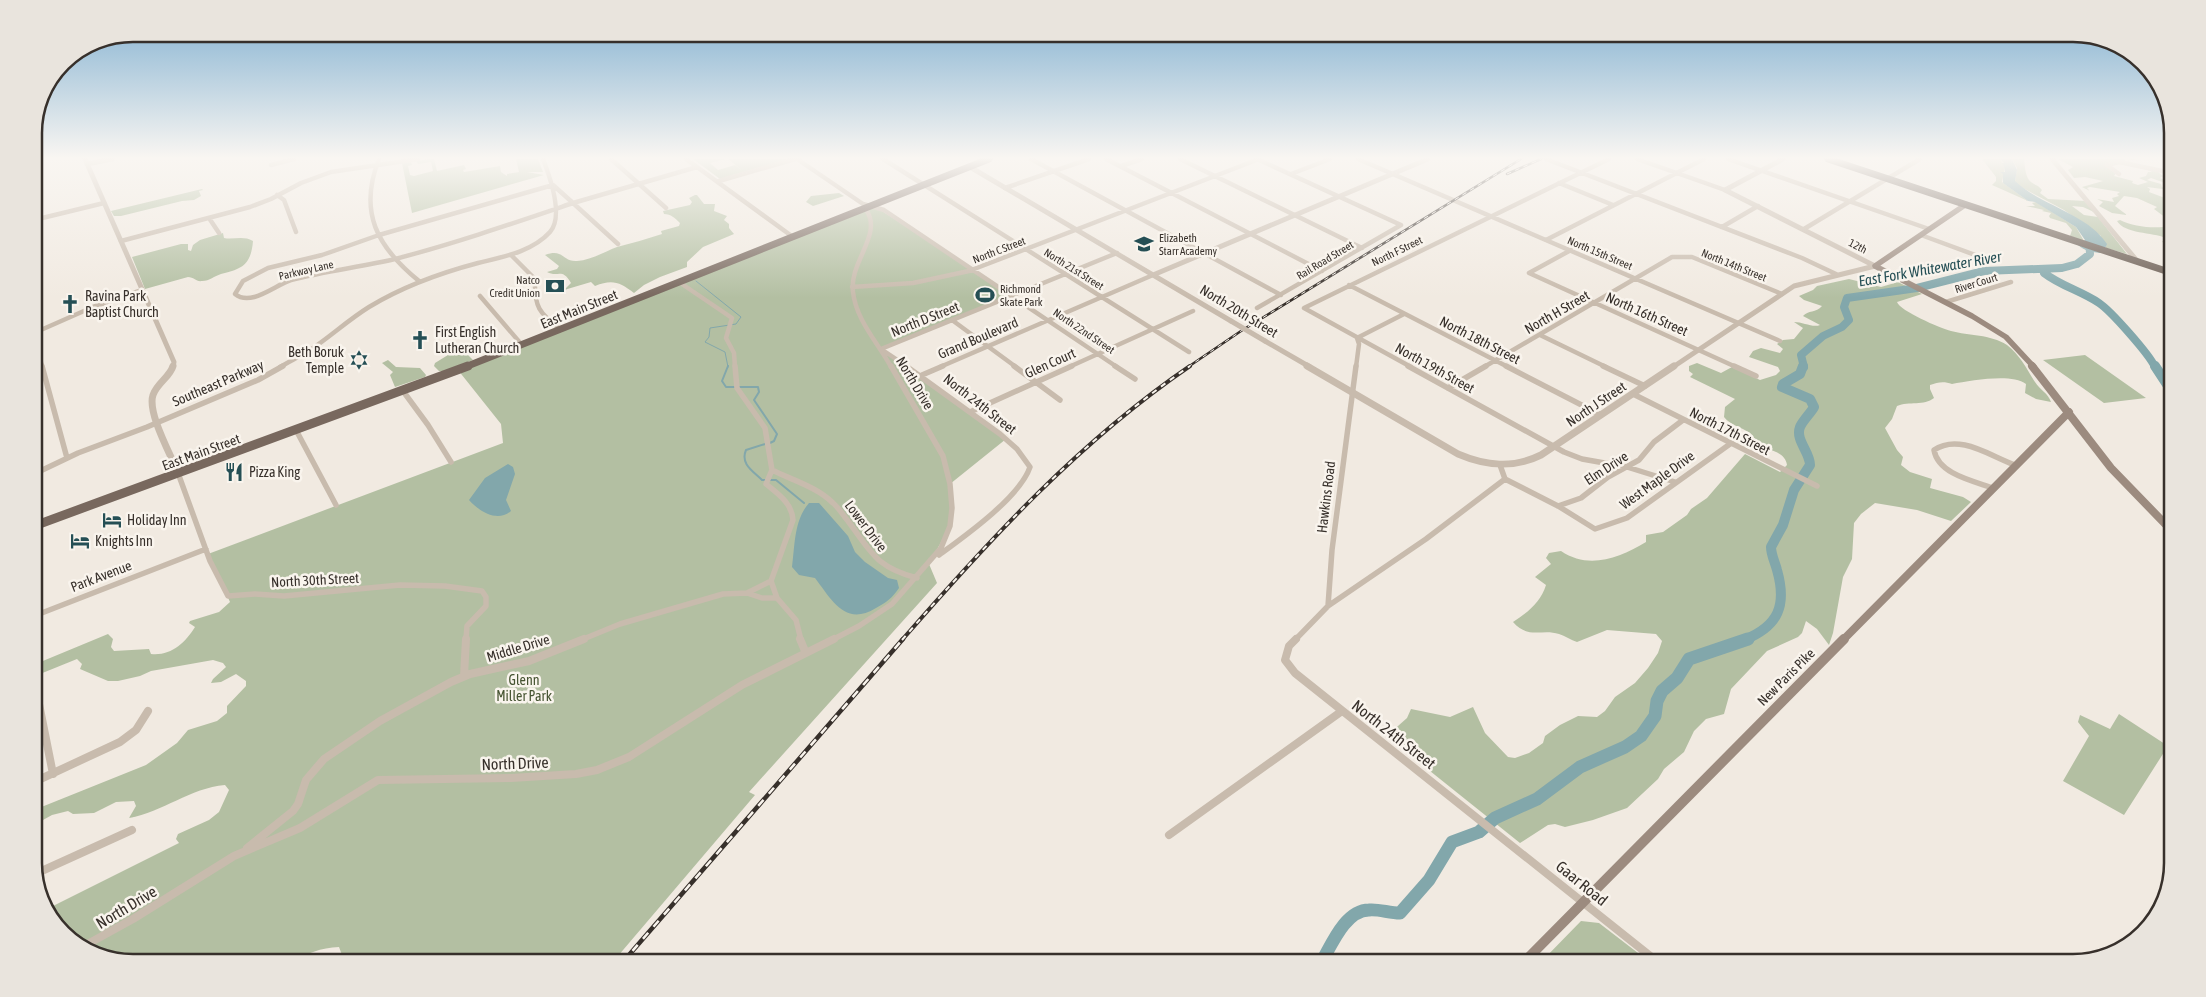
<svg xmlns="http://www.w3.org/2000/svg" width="2206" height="997" font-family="'Asap Condensed',sans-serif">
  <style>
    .green { fill: #b3bfa2 }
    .water { fill: #82a7ab }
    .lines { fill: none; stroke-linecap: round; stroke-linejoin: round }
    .stream-far1 { stroke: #82a7ab; stroke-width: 1 }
    .stream { stroke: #82a7ab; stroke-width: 2 }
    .river-far2 { stroke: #82a7ab; stroke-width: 8 }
    .river-far1 { stroke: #82a7ab; stroke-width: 10 }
    .river { stroke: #82a7ab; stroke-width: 13 }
    .minor-far2 { stroke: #c8bbad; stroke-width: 4.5 }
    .minor-far1 { stroke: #c8bbad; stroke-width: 5.5 }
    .minor { stroke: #c8bbad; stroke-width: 8 }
    .tertiary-far1 { stroke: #c8bbad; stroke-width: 5 }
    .tertiary { stroke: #c8bbad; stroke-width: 7 }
    .secondary-far2 { stroke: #9c8b7f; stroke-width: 5.5 }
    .secondary-far1 { stroke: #9c8b7f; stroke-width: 8 }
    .secondary { stroke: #9c8b7f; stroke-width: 10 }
    .primary-far1 { stroke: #78685e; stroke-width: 7 }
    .primary { stroke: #78685e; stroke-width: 9 }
    .trunk { stroke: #685a50; stroke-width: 7 }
    .rail-far2-casing { stroke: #37302b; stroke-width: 2.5 }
    .rail-far1-casing { stroke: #37302b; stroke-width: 4 }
    .rail-casing { stroke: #37302b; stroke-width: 4.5 }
    .rail-far2 { stroke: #f9f4ed; stroke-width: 1; stroke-dasharray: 4.5; stroke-linecap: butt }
    .rail-far1 { stroke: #f9f4ed; stroke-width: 2; stroke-dasharray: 5.5; stroke-linecap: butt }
    .rail { stroke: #f9f4ed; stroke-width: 2.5; stroke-dasharray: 8; stroke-linecap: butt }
    .tertiary-bridge { stroke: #c8bbad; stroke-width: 5 }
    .labels { text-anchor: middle; stroke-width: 5; stroke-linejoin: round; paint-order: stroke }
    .far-poi-label { font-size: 11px; fill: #37302b; stroke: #f9f4ed; text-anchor: start }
    .far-street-label { font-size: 11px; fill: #37302b; stroke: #f9f4ed }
    .poi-label { font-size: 14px; fill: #37302b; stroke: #f9f4ed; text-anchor: start }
    .street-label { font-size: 14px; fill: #37302b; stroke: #f9f4ed }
    .park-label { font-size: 14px; fill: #455331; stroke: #f9f4ed }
    .water-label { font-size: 15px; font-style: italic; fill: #254f55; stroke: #f9f4ed }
    .near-street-label { font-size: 16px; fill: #37302b; stroke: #f9f4ed }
    .rim { fill: none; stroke: #37302b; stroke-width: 2.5 }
  </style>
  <rect width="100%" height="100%" fill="#f1eae1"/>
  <!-- green -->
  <path class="green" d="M429,159H434L437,171L464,165L466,169L463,170L464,172L500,166L501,172L507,176V174L519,172L516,159H538L543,172H527L544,175L412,213L402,163L411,162L412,165L408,166L410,175L414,176L433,171L431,162L418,164L416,161Z
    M693,159H726L710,163L718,170L735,165L743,171L728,159H788L720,179Z
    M1982,159H2000L2005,167L2002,182L2028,201L1992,185L1996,181V177Z
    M2012,159H2024C2025,165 2025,178 2031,182C2035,185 2038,185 2042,190L2040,193L2048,199L2086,201L2094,212L2083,207L2072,206L2084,215L2098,217L2127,254L2106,248V244L2100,238L2101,236L2064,210L2021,187L2015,182L2017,168Z
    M2058,159H2136L2134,160L2125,159L2126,162L2106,165L2116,173L2114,176L2133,181L2132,183L2138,185L2148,182L2139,178L2146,176L2148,172H2152L2146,169L2157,171L2163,176L2160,178L2172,183L2171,185L2151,178L2147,180L2161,184L2162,187L2170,190L2147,187L2150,189L2149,192L2165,198L2163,201L2172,203V248L2167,243L2162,242L2166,238C2152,232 2125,234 2117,221L2120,220C2134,227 2155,229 2171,226L2170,221L2154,209L2157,207L2137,198L2124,196L2115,206L2127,215L2112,213L2099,206L2103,202L2097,199L2114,202L2112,198L2119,196L2117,194L2120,192L2090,187L2087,188L2090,191L2082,187L2103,181L2085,177L2074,178L2068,170L2073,167Z
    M202,189L203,190L199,191L201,196L194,200L182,201L121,216H114L111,211Z
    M839,193L844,196L813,206L806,202L811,196Z
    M695,195H697L704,204H715L714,211L727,216L724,220L729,224V228L734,234L703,247L687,262V267L660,277L644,285L634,293C620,282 612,279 595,286L591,282L564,290L571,283C562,267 558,278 547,272L557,269L559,266L545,255C564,248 562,262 577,261C591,260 604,252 617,247C632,243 647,239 662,234L661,231L679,226L680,223C675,218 671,214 664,214L663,211L690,205L692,202L689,198Z
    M2036,202L2076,227L2084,241L2070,236L2072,230L2066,223L2050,218L2049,216L2051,213L2042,211L2044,210L2026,206H2035L2032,203Z
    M869,206L879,209L1013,296L882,349L1006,439L950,484V526L929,564L937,583L749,792L755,795L612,963H340L342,955L339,947C321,948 306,953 291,963H134L95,956L51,919L47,909L179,843L176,839L178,834L209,820L219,812L229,790L225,785C190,788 163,812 129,818L136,806L134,801L116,802L94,813L73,814L68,811L52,815L34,825V810L146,765L177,743L188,730L217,721L227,713V706L246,686V681L236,674L221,682L211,683L213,679L226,667L223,663L213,660L151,671L140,676L118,681H108L80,669L82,664L77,659L40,674L38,663L108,634L113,639L111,647L114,651L149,649L151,654C171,656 185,643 195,627L189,623L190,621L219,612L230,602L208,554L503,443L501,424L458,370Z
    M223,233L224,238C234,240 243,235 253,241C251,265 242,269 221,274C214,276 210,281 202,281C196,282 194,277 188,277L145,289L132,257L181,244H188V250L191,251L193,245L200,240Z
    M1849,279L1881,287L1898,282L1922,294L1897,302C1900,311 1940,328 1951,331C1969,336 1990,334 2007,345C2020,355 2026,368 2035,382C2040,390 2048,393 2051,402L2036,399L2025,393L2026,384C2011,373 1971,381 1952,384C1944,381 1938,382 1930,385V389L1934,398C1924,406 1909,401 1897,406L1892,419L1885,428L1897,450L1903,457L1901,465L1910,472L1932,479L1930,488L1963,497L1971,502L1951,521L1917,510L1875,503L1861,514L1854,523L1852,559L1843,577L1833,633L1829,645L1817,629L1806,621L1802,633L1798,637L1767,651L1731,689L1724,714L1706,719L1694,731L1684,752L1664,769L1658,779L1627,808L1593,820L1565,827L1555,824L1548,825L1520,843L1410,755L1394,740L1389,734L1407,718L1411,709L1450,717L1473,707L1485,733L1508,757L1515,758L1529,753L1543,743L1545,736L1560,725L1578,716L1597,717L1605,711L1615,697L1635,683L1648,668L1658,653L1662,641L1656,634L1607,630L1577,642C1571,640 1565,636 1559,634C1542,628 1529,640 1513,622C1527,613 1541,602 1546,585L1535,577L1551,564L1546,558L1549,553L1561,551C1589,570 1619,558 1646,542V535L1663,532L1687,515L1691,509L1707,498L1745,454L1780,472L1787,465C1785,450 1766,451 1757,443C1754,440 1754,436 1750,433C1741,427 1730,425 1724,417L1725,407L1735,399L1690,377L1693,374L1689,371V366L1697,363L1721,373L1732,367L1760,380L1776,375L1780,371L1778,367L1749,357L1753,351L1761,348L1780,353L1783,349L1777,344L1783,340L1794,339L1803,328L1794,322C1803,322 1813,328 1820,325L1803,316C1808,310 1816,313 1822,306L1804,300L1799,296L1813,290L1817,286Z
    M457,346H459L473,360L444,371H439L434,366L435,363L448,355L453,347Z
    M2085,355L2146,398L2104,403L2043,360Z
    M388,360L396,367L420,368L426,375L425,377L395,387L390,375L393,372L382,363Z
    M2119,714L2168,746L2124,815L2063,781L2089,736L2078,722L2080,715L2110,729Z
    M1581,921L1599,923L1651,963H1540Z"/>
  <!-- water -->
  <path class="water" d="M2000,159H2012L2017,170L2015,181C2040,205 2088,214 2107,244L2103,253C2095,253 2084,251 2078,245L2085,240L2076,227L2035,202L2028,201L2003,183V174L2000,172H2005L2004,166L2002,163H2004Z
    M508,464L513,467L515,474L506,500L511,511C497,523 479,511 469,500L485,478Z
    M809,503H819L848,536L855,552L865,562L888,578L897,580L899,588C892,598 887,602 876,608C845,627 832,600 815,578L799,575L792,567C795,545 794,520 809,503Z"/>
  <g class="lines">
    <!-- stream-far1 -->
    <path class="stream-far1" d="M696,281L741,317L736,324L710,328L709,337L705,342L725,352L728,367"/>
    <!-- stream -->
    <path class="stream" d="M728,366L722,381L726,387H758L759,392L754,400L777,434L774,441L770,443
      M765,444L746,450C740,464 753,471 762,480H776L804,503"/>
    <!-- river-far2 -->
    <path class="river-far2" d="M2045,271L2044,273C2061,286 2081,291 2099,303C2111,311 2149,354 2155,367
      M1804,367L1801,355L1823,336L1842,327L1849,320L1844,307L1847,298L1917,288L1984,271L2062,268L2077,264L2090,254L2089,238"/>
    <!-- river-far1 -->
    <path class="river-far1" d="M2155,366L2172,392
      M1744,640C1779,626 1787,605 1777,570C1775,562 1771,555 1771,547L1783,525L1794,490L1810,465C1810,452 1795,440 1800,427C1803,420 1810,414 1814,407L1810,399L1782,387L1783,384L1800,374L1803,366"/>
    <!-- river -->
    <path class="river" d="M1321,963C1331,946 1345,910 1369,910C1379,909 1389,913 1400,913L1429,880L1452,842L1479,832L1495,818L1537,799L1580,767L1625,747L1641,736L1655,716L1657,701L1662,691L1677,678L1689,659L1748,639"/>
    <!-- minor-far2 -->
    <path class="minor-far2" d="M379,159C358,212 377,247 419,281
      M611,159L666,208
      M686,159L793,237
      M797,159L863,204L884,210L1117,367
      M883,159L1189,352
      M1031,159L1281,295
      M1106,159L1322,271
      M1180,159L1362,248
      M1257,159L1401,225
      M1358,159L1780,341
      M1546,159L1802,258L1836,274
      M1637,159L1725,190
      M1728,159L1929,229
      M271,165L294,159
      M1121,166L1142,159
      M1291,174L1330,159
      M2119,174L2107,165L2119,162L2172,173
      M719,181L795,159
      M1559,183L1613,205
      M553,185L573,203C514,223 456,243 395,259C361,267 325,271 291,280C275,285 251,307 235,294L243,281L268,268L322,255L379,235Z
      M1005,188L1089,159
      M277,195L284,200L296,232
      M2165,201L2172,196
      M573,203L618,244
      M573,203L697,167
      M869,206L867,211C882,236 849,262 853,292C856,320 878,343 891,367
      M209,218L219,233
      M34,220L104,203
      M1722,227L1758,206
      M1804,229L1920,159
      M1921,235L1986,259
      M1546,240L1704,159
      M121,241L250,207L271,199L301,183L331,172L418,159
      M511,255L535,279C534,307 539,313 561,330
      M1529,273L1736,367
      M1529,273L1571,250
      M679,282L732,318L726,338L734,353L735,367
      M1349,285L1508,367
      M852,287L913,283L969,271L1259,159
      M480,296L522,345
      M1946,302L2011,282
      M1257,308L1401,225
      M952,320L1016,367
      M34,330L42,367
      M34,333L93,307L142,290
      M1540,335L1606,367
      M881,349L908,367
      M881,349L1117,253
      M280,367C290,361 301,356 310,350C330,337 348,320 369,307C402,287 440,273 478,263C502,257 532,252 550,232C564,216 550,177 543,159
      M940,367L1153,275
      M1069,367L1193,311
      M1356,367L1359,344L1357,338L1404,314
      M1411,367L1304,308L1609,159
      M1484,367L1672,257H1692L1782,294"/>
    <!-- minor-far1 -->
    <path class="minor-far1" d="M42,366L67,458
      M735,366L737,388L765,428L772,470L766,484C778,494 792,503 793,520L771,581
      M906,366L1000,434L1017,449L1030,467C1020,497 965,536 939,555
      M1014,366L1060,400
      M1115,366L1135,379
      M1408,366L1564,452L1582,459L1627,467L1675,482
      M1506,366L1601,415
      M1603,366L1645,386
      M1734,366L1756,376
      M922,375L943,366
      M1448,388L1486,366
      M403,391L428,425L451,462
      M1633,394L1817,486
      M970,412L1072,366
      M296,430L336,505
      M772,470C792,480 817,487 833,503C839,508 843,515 848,521C872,553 876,567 917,578
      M178,473L210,561L228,596L255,594L284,596L400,585L445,586L482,591L486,597V606L467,626L466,640
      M34,474L78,453L147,427L258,380L283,366
      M1505,479L1558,506L1595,529L1627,518L1730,444
      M1993,488C1973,481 1938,474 1934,450C1959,433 1990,456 2015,465
      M1558,506L1581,498L1608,477L1639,460L1654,442L1683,420
      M771,581L777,598
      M747,593L762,598H777L796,620L801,640
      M1328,606L1332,550L1356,366
      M34,616L206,549
      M581,640L620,624L723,594L747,593L771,581
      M832,640L859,626L892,604L941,548L950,526L952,508L950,484L943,456L891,366
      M1295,640L1328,606L1426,539L1505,479L1500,465"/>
    <!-- minor -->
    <path class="minor" d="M800,639L805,651
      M1296,639L1289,646L1285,660L1295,673L1659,963
      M464,676L466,639
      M34,679L53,774
      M34,782L120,742L136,730L148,711
      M1169,835L1342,711
      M247,848L293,811L298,804L306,780L324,759L380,721L451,682L470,674L529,661L584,639
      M35,874L132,830
      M84,946L133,919L234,856L300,828L378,780L511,778L576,774L597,770L629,757L742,685L834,639"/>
    <!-- tertiary-far1 -->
    <path class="tertiary-far1" d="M85,159L174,362L173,367
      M2052,159L2138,262
      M87,164L112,159
      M970,167L1231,321
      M1725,190L1875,266
      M1725,190L1783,159
      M1153,275L1428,159
      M1265,341L1310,367
      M1673,367L1794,286L1875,266"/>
    <!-- tertiary -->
    <path class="tertiary" d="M173,366C170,377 157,383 153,395C147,413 171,455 178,473
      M1307,366L1458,454C1486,466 1513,469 1541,455L1674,366"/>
    <!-- secondary-far2 -->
    <path class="secondary-far2" d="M1965,205L1875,266L1972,316L2006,337L2034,367"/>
    <!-- secondary-far1 -->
    <path class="secondary-far1" d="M2032,366L2111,468L2172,531
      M1843,640L2069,412"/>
    <!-- secondary -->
    <path class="secondary" d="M1523,963L1844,639"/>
    <!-- primary-far1 -->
    <path class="primary-far1" d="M465,367L989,159"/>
    <!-- primary -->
    <path class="primary" d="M34,526L468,366"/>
    <!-- trunk -->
    <path class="trunk" d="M1828,159L2172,273"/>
    <!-- rail-far2 casing -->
    <g class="rail-far2-casing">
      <path id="rail-far2" d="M1507,174L1541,159
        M1188,367L1241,331L1521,159"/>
    </g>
    <!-- rail-far1 casing -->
    <g class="rail-far1-casing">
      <path id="rail-far1" d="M902,640C989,540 1080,441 1190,366"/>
    </g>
    <!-- rail casing -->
    <g class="rail-casing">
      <path id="rail" d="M622,963L903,639"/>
    </g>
    <!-- rail-far2 -->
    <use href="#rail-far2" class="rail-far2"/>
    <!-- rail-far1 -->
    <use href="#rail-far1" class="rail-far1"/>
    <!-- rail -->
    <use href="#rail" class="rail"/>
    <!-- tertiary-bridge -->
    <path class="tertiary-bridge" d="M1231,321L1265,341"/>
  </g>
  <!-- sky -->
  <linearGradient id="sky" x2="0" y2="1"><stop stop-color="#7fafd0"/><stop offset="0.53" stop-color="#f9f6f2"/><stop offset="1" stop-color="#f9f6f2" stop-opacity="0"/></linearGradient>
  <rect width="2206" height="298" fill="url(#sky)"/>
  <!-- icons -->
  <defs>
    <g id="school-bare" transform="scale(1.5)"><path d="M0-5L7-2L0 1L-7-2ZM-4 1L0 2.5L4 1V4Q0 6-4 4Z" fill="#254f55" stroke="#f9f4ed" stroke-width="2.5" paint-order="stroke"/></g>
    <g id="bank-bare" transform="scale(1.5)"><path d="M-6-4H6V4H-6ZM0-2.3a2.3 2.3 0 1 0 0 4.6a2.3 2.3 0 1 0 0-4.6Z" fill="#254f55" stroke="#f9f4ed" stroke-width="2.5" paint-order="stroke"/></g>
    <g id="stadium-bare" transform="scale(1.5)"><path d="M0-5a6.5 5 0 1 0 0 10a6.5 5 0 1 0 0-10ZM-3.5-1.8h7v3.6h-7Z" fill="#254f55" stroke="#f9f4ed" stroke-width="2.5" paint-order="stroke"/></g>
    <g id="church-bare" transform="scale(1.5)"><path d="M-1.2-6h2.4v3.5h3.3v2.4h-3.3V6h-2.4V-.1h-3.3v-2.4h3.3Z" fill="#254f55" stroke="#f9f4ed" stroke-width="2.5" paint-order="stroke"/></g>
    <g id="synagogue-bare" transform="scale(1.5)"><path d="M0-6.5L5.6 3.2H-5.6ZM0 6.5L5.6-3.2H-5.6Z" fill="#254f55" stroke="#f9f4ed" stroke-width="2.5" paint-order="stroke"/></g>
    <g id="restaurant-bare" transform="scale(1.5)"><path d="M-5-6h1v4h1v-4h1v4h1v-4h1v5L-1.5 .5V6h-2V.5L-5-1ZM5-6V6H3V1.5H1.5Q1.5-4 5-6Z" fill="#254f55" stroke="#f9f4ed" stroke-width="2.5" paint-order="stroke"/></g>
    <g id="hotel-bare" transform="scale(1.5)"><path d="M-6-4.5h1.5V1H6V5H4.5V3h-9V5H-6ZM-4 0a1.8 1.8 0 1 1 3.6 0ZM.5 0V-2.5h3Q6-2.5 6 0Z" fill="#254f55" stroke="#f9f4ed" stroke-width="2.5" paint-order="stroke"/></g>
  </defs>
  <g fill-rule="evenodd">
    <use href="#school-bare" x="1144" y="244"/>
    <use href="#bank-bare" x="555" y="286"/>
    <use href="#stadium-bare" x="985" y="295"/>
    <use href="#church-bare" x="70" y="304"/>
    <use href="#church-bare" x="420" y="340"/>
    <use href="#synagogue-bare" x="359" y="360"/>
    <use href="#restaurant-bare" x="234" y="472"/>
    <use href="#hotel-bare" x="112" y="520"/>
    <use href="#hotel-bare" x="80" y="541"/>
  </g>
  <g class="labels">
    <!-- far-poi labels -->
    <g class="far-poi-label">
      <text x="1159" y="242">Elizabeth<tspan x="1159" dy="13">Starr Academy</tspan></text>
      <text x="540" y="284" text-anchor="end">Natco<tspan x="540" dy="13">Credit Union</tspan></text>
      <text x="1000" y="293">Richmond<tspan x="1000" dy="13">Skate Park</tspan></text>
    </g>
    <!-- far-street labels -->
    <g class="far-street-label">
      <text transform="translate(1858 246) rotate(27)" y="4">12th</text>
      <text transform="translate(999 250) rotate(-21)" y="4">North C Street</text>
      <text transform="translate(1397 251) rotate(-26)" y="4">North F Street</text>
      <text transform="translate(1600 253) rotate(23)" y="4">North 15th Street</text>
      <text transform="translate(1325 260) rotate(-31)" y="4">Rail Road Street</text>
      <text transform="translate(1734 265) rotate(22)" y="4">North 14th Street</text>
      <text transform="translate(1074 269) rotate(32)" y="4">North 21st Street</text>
      <text transform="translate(306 270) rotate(-13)" y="4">Parkway Lane</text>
      <text transform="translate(1976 283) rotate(-17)" y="4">River Court</text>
      <text transform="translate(1084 331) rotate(34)" y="4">North 22nd Street</text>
    </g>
    <!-- poi labels -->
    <g class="poi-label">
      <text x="85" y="301">Ravina Park<tspan x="85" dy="16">Baptist Church</tspan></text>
      <text x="435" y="337">First English<tspan x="435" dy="16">Lutheran Church</tspan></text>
      <text x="344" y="357" text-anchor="end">Beth Boruk<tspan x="344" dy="16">Temple</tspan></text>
      <text x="249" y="477">Pizza King</text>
      <text x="127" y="525">Holiday Inn</text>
      <text x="95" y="546">Knights Inn</text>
    </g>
    <!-- street labels -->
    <g class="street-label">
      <text transform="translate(579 309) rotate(-22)" y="5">East Main Street</text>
      <text transform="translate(1239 311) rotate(31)" y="5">North 20th Street</text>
      <text transform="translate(1557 312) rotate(-30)" y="5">North H Street</text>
      <text transform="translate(1647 314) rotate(24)" y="5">North 16th Street</text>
      <text transform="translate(925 319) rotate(-22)" y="5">North D Street</text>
      <text transform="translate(978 338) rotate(-23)" y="5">Grand Boulevard</text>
      <text transform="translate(1480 340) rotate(27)" y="5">North 18th Street</text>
      <text transform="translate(1050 363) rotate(-24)" y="5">Glen Court</text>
      <text transform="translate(1435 368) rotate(29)" y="5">North 19th Street</text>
      <text transform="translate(218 383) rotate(-23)" y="5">Southeast Parkway</text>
      <text transform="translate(915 383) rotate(59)" y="5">North Drive</text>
      <text transform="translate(980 404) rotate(38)" y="5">North 24th Street</text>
      <text transform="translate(1596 404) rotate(-34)" y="5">North J Street</text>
      <text transform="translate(1730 431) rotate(27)" y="5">North 17th Street</text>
      <text transform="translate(201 452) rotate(-20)" y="5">East Main Street</text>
      <text transform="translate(1606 468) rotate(-33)" y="5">Elm Drive</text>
      <text transform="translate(1657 480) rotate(-36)" y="5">West Maple Drive</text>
      <text transform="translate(1326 497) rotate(-83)" y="5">Hawkins Road</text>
      <text transform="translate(866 526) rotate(53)" y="5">Lower Drive</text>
      <text transform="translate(101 576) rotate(-21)" y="5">Park Avenue</text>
      <text transform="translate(315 580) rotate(-3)" y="5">North 30th Street</text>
      <text transform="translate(518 648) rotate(-17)" y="5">Middle Drive</text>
      <text transform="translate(1786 677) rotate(-45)" y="5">New Paris Pike</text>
    </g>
    <!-- park labels -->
    <g class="park-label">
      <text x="524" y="685">Glenn<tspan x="524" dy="16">Miller Park</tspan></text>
    </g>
    <!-- water labels -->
    <g class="water-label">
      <text transform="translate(1930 269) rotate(-10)" y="5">East Fork Whitewater River</text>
    </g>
    <!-- near-street labels -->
    <g class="near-street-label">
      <text transform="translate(1394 734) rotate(38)" y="6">North 24th Street</text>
      <text transform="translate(515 763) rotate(-2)" y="6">North Drive</text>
      <text transform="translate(1582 883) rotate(39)" y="6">Gaar Road</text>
      <text transform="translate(126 907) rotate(-31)" y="6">North Drive</text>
    </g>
  </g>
  <!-- crop -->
  <path d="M0 0H2206V997H0ZM133 42H2073A91 91 0 0 1 2164 133V863A91 91 0 0 1 2073 954H133A91 91 0 0 1 42 863V133A91 91 0 0 1 133 42Z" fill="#e9e4dd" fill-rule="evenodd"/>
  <path class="rim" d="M133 42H2073A91 91 0 0 1 2164 133V863A91 91 0 0 1 2073 954H133A91 91 0 0 1 42 863V133A91 91 0 0 1 133 42Z"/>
</svg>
